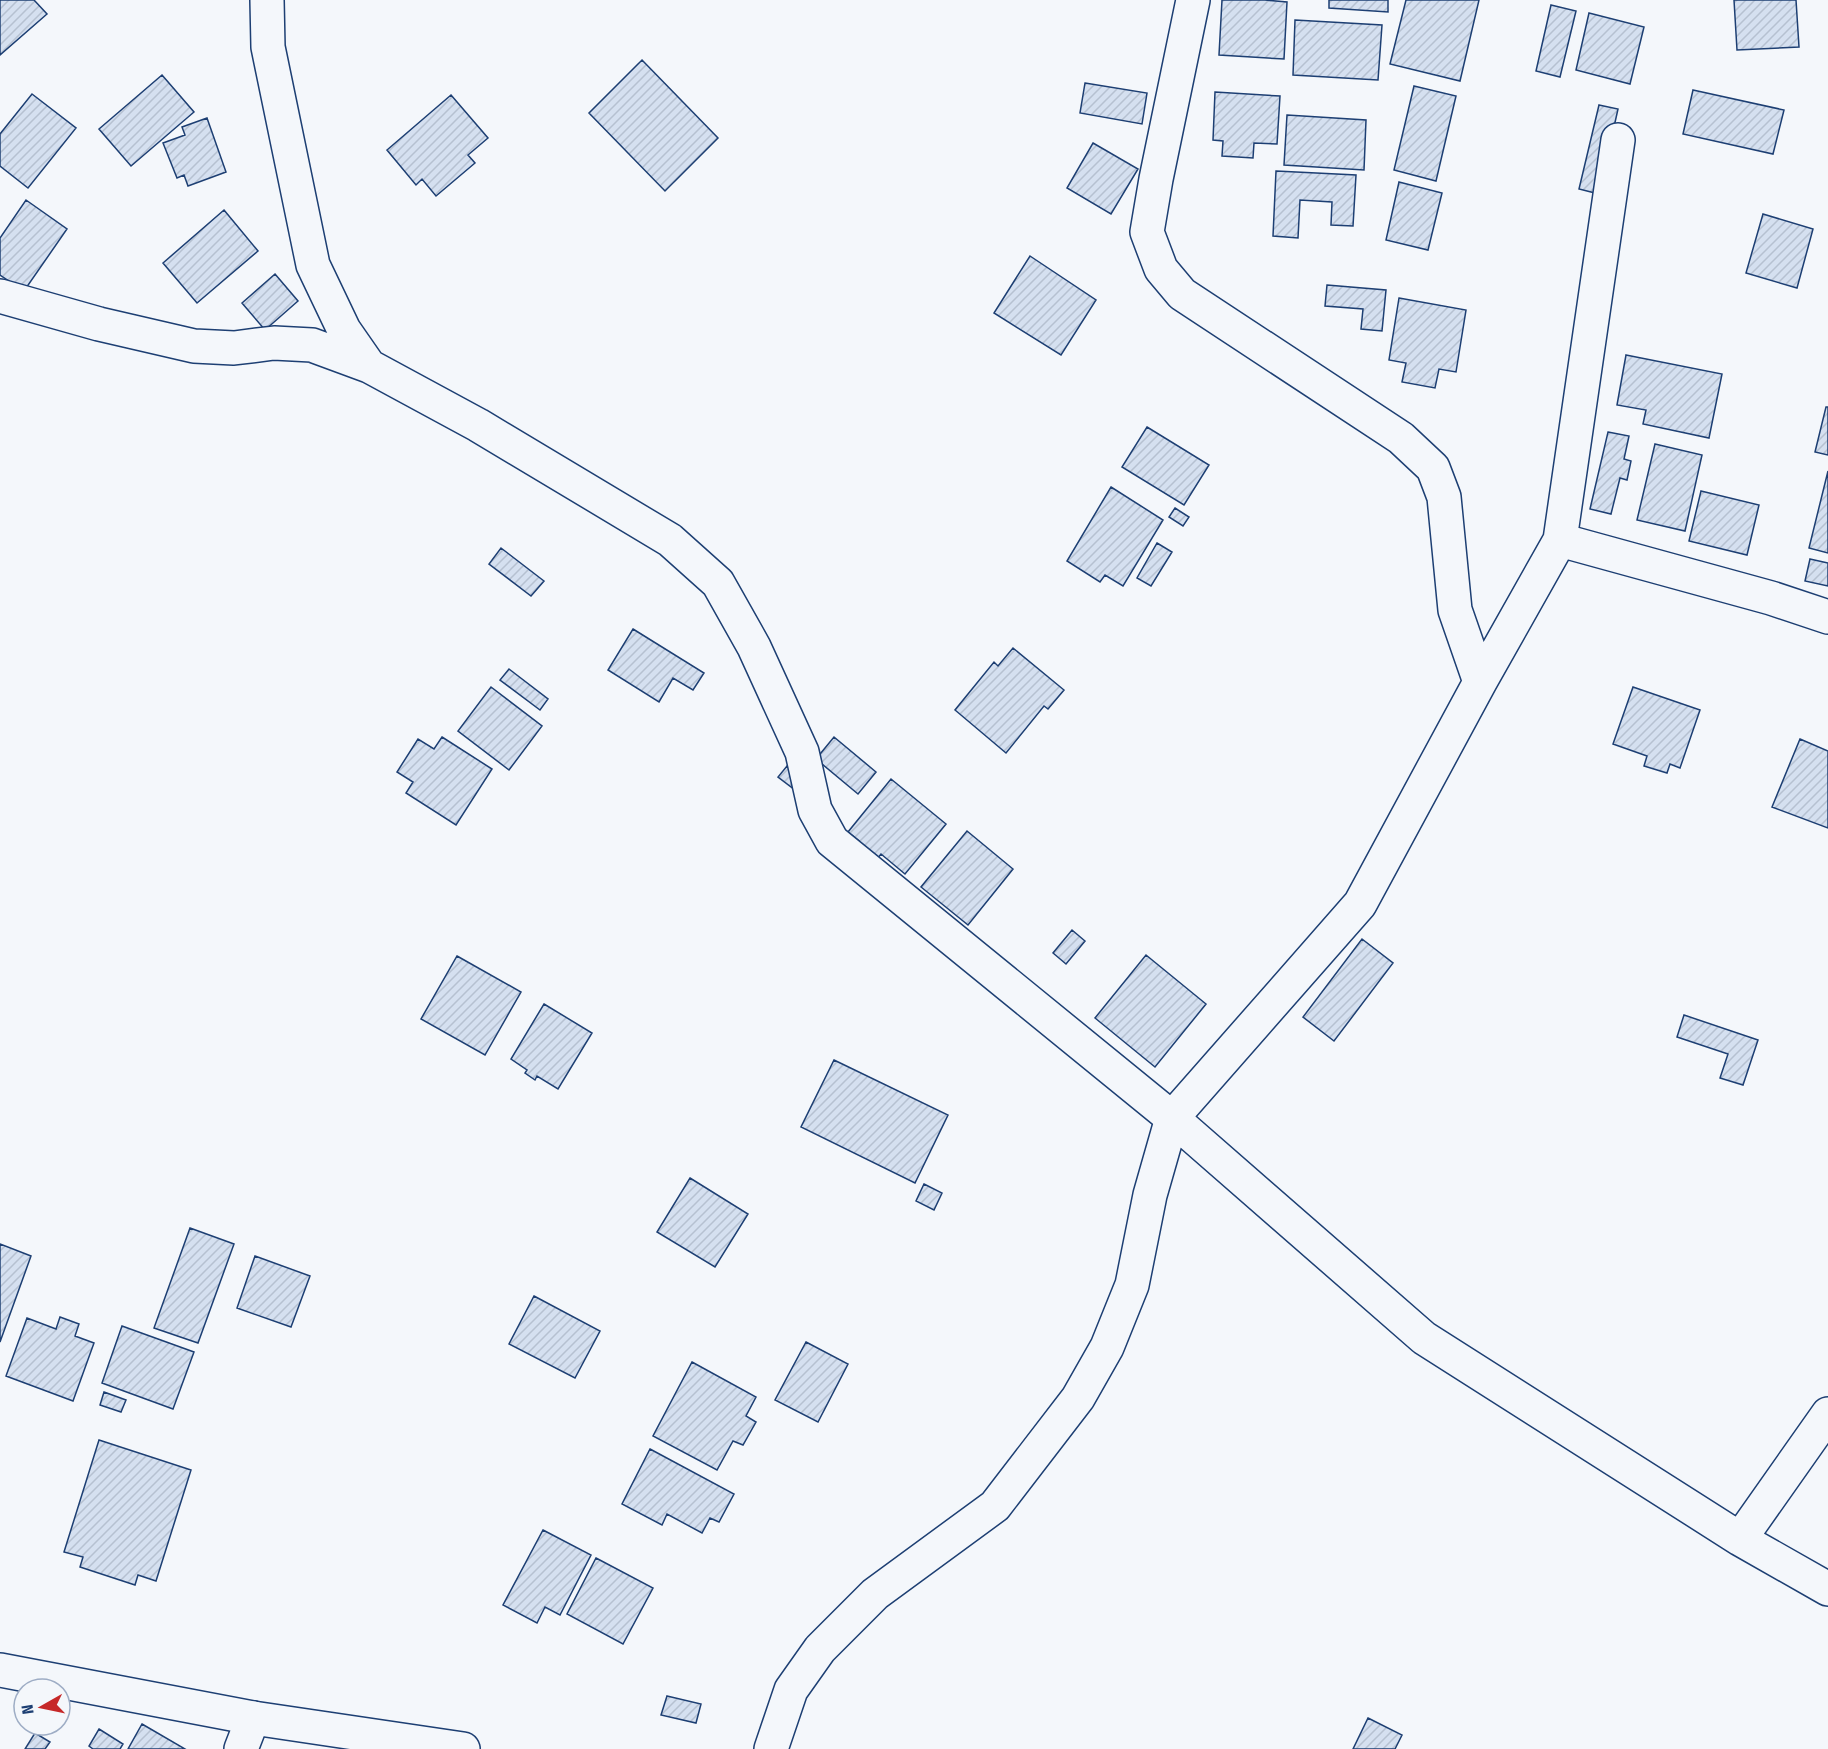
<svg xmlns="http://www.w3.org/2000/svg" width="1828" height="1749" font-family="'Fira Sans Condensed',sans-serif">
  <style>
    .building { fill: url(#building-hatch); stroke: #1d3f73; stroke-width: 1.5 }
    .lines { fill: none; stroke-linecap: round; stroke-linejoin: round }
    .street-casing { stroke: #1d3f73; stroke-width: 36 }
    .secondary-casing { stroke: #1d3f73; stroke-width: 36 }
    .street { stroke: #f4f7fb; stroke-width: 33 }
    .secondary { stroke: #f4f7fb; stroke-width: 33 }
  </style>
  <defs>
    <pattern id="building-hatch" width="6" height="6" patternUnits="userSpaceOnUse" patternTransform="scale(1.5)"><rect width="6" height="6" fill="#d5e0f0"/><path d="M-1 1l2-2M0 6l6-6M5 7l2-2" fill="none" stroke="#b6c1d1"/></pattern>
  </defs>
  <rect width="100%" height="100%" fill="#f4f7fb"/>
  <!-- building -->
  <path class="building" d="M0,0H34L47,14L0,55Z
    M1222,0H1265L1287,2L1284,59L1219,55Z
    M1329,0H1388V12L1329,8Z
    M1406,0H1479L1460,81L1390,64Z
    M1734,0H1796L1799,47L1737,50Z
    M1551,5L1576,11L1560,77L1536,71Z
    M1589,13L1644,27L1630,84L1576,70Z
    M1295,20L1382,25L1378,80L1293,75Z
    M642,60L718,138L665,191L589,113Z
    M162,75L194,112L131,166L99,129Z
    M1085,83L1147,93L1142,124L1080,113Z
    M1414,86L1456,96L1436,181L1394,170Z
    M1693,90L1784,110L1773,154L1683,134Z
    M1215,92L1280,96L1277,144L1254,143L1253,158L1222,156L1223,141L1213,140Z
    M32,94L76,128L28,188L0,166V134Z
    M451,95L488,138L468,155L475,163L436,196L422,179L416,185L387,150Z
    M1599,105L1618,109L1599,194L1579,189Z
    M1287,115L1366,120L1364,170L1284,165Z
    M207,118L226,172L188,186L184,175L177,178L163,143L185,135L182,127Z
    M1093,143L1138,169L1111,214L1067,188Z
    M1276,171L1356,175L1353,226L1331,225L1332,202L1300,200L1298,238L1273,236Z
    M1399,182L1442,193L1428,250L1386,240Z
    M26,200L67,229L24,291L0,275V238Z
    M224,210L258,251L197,303L163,263Z
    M1763,214L1813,229L1797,288L1746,273Z
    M1030,256L1096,300L1061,355L994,313Z
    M275,274L298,301L265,330L242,303Z
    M1327,285L1386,290L1382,331L1361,329L1363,309L1325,306Z
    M1399,298L1466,310L1456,372L1439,369L1435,388L1402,382L1406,363L1389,360Z
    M1626,355L1722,374L1709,438L1643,424L1646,410L1617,405Z
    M1826,407H1828V455L1815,452Z
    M1147,427L1209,465L1184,505L1122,467Z
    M1608,432L1629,436L1624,459L1631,461L1627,480L1620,478L1611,514L1590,509Z
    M1655,444L1702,455L1685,531L1637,520Z
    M1828,471V553L1809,548Z
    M1111,487L1163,520L1123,586L1105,575L1100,582L1067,561Z
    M1701,491L1759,505L1747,555L1689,541Z
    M1175,508L1189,517L1183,526L1169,517Z
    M1157,543L1172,552L1151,586L1137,578Z
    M501,548L544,581L531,596L489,564Z
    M1810,559L1828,563V586L1805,581Z
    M633,629L704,673L693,690L673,678L659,702L608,670Z
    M1013,648L1064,690L1048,709L1044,706L1006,753L955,710L994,662L998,666Z
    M509,669L548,699L540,710L500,680Z
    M491,687L542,726L509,770L458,731Z
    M1633,687L1700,710L1680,768L1670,764L1667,773L1644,766L1647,756L1613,744Z
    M442,737L492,769L456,825L406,793L413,782L397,772L418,739L434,749Z
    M834,737L876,772L858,794L816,759Z
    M1800,739L1828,751V828L1772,807Z
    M787,766L808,783L799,793L778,777Z
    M891,779L946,824L905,874L881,854L873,864L854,848L859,841L848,832Z
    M967,831L1013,869L968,925L921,887Z
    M1072,930L1085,941L1066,964L1053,953Z
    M1362,939L1393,963L1334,1041L1303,1017Z
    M1146,955L1206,1004L1155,1067L1095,1018Z
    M457,956L521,992L485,1055L421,1019Z
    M544,1004L592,1033L558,1089L537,1076L535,1080L525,1073L527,1070L511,1059Z
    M1684,1015L1758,1040L1743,1085L1720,1078L1728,1054L1677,1037Z
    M834,1060L948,1115L915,1183L801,1127Z
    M690,1178L748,1214L715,1267L657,1232Z
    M924,1184L942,1193L934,1210L916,1201Z
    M190,1228L234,1244L198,1343L154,1328Z
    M0,1244L31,1256L0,1342Z
    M255,1256L310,1276L291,1327L237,1308Z
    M534,1296L600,1331L575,1378L509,1344Z
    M60,1317L79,1324L75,1336L94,1343L73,1401L6,1376L27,1318L56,1329Z
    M122,1326L194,1352L173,1409L102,1383Z
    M806,1342L848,1364L818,1422L775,1400Z
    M692,1362L756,1397L746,1416L756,1422L743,1445L733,1441L717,1470L653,1436Z
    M104,1392L126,1400L121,1412L100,1405Z
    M99,1440L191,1470L156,1581L138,1575L135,1585L80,1567L83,1557L64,1552Z
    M650,1449L734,1494L719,1522L710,1518L702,1533L667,1514L662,1525L622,1504Z
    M543,1530L591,1555L560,1615L545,1607L537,1623L503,1605Z
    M596,1558L653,1588L623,1644L567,1614Z
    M667,1696L701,1704L696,1723L661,1715Z
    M1368,1718L1402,1735L1395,1749H1353Z
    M142,1724L185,1749H128Z
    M99,1729L123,1744L120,1749H93L89,1746Z
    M35,1733L50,1742L45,1749H25Z"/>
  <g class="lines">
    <!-- street casing -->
    <g class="street-casing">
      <path id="street" d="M267,0L268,47L313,265L344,330L369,366L478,425L670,540L718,583L754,647L802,752L815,810L832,841L1172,1118L1424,1338L1740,1539L1828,1589
        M1193,0L1156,179L1147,232L1161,269L1182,294L1401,438L1433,468L1444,497L1455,610L1480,682
        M0,296L99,324L194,346L234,348L274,343L312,345L369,366
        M1560,540L1771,598L1828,617
        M1740,1539L1828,1414
        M241,1749L253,1718
        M771,1749L791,1690L820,1649L875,1594L995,1506L1078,1398L1107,1347L1132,1285L1150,1195L1172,1118L1360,904L1480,682L1560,540L1618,140"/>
    </g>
    <!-- secondary casing -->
    <g class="secondary-casing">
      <path id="secondary" d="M0,1670L253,1718L463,1749"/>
    </g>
    <!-- street -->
    <use href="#street" class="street"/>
    <!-- secondary -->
    <use href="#secondary" class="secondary"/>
  </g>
  <!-- north arrow -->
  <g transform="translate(42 1707) rotate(261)"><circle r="28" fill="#f4f7fb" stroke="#9eadc5" stroke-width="1.5"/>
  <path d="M0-4.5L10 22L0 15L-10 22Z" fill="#c62828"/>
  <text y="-9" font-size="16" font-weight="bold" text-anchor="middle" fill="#1d3f73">N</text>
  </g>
</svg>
